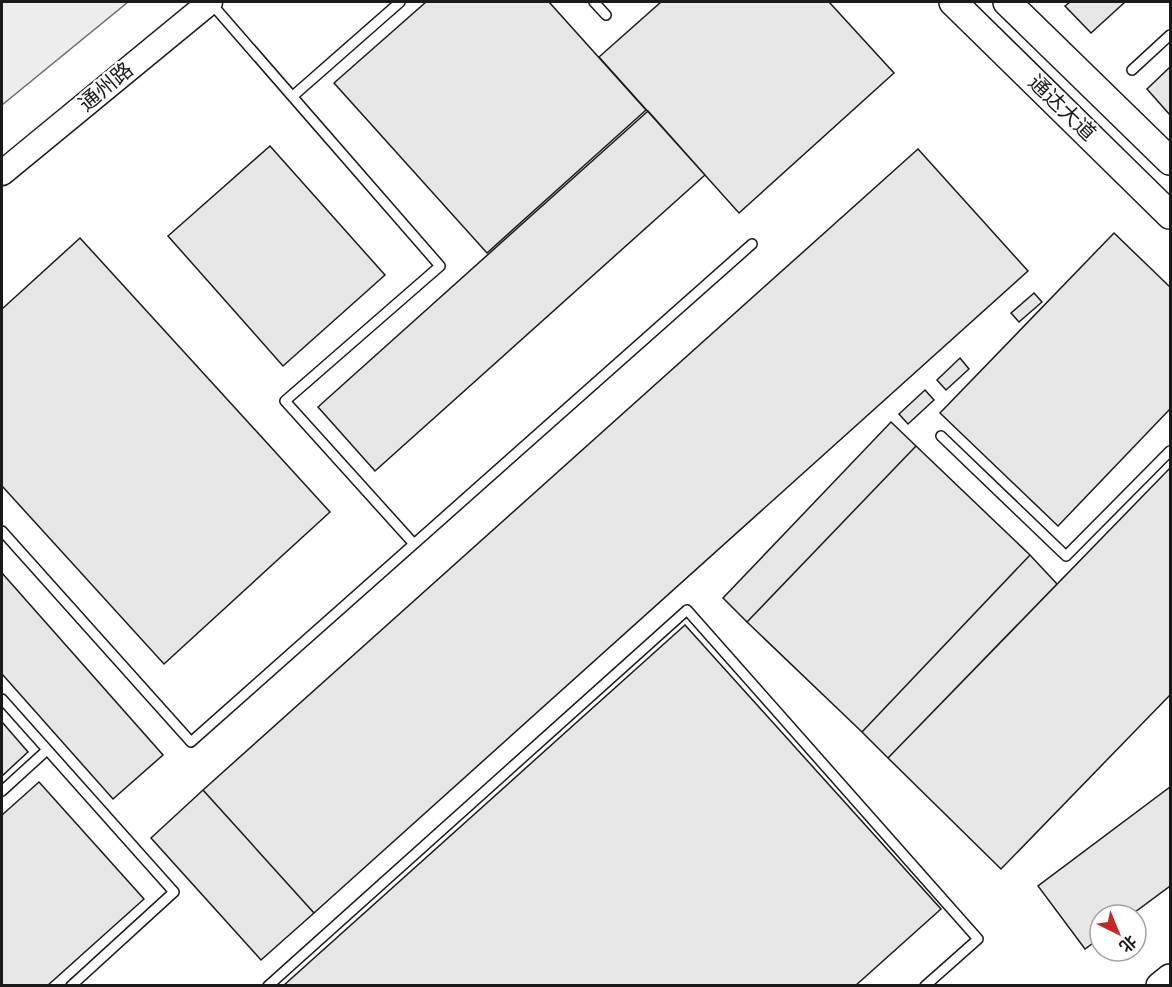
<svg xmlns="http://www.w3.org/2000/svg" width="1172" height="987" font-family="'Libre Baskerville','Noto Sans SC',serif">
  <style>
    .built { fill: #ededed; stroke: #6a6a6a; stroke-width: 1.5 }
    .building { fill: #e6e6e6; stroke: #1a1a1a; stroke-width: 1.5 }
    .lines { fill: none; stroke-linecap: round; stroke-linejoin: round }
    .service-casing { stroke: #1a1a1a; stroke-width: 12 }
    .tertiary-casing { stroke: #1a1a1a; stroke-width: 27 }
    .secondary-casing { stroke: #1a1a1a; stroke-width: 30 }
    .service { stroke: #fff; stroke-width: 9 }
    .tertiary { stroke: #fff; stroke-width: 24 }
    .secondary { stroke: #fff; stroke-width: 27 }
    .labels { text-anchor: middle; stroke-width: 4.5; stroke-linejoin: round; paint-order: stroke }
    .street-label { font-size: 21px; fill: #1a1a1a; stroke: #fff }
  </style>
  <rect width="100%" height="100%" fill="#fff"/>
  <!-- built -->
  <path class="built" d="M2,2H128L2,105Z"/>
  <!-- building -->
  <path class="building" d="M426,2H549L646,110L487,253L334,83Z
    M661,2H829L894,73L739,213L599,57Z
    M1070,2H1125L1091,33L1065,6Z
    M1170,67V115L1147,89Z
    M648,111L705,175L375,471L318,407Z
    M270,146L385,275L283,366L168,236Z
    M918,149L1028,271L314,913L203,790Z
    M1114,233L1170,287V409L1058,526L940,413Z
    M80,238L330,512L164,664L2,486V309Z
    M1034,293L1042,302L1019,322L1011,313Z
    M960,358L969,369L946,390L937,380Z
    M925,390L934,400L908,424L899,414Z
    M891,422L916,446L747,622L723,598Z
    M916,446L1030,555L862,732L747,622Z
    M1170,468V695L1001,869L888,758Z
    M1030,555L1057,584L888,758L862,732Z
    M2,573L163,755L113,799L2,674Z
    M685,625L941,909L855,986H283Z
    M2,722L28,752L2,776Z
    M39,782L144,899L47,986H2V815Z
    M1170,787V886L1131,915H1100V938L1085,949L1038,886Z
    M203,790L314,913L261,960L151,838Z"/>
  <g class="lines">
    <!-- service casing -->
    <g class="service-casing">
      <path id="service" d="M210,2L440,266L285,401L414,544
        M594,2L606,15
        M1132,70L1170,35
        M293,96L400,2
        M941,436L1066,556L1170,451
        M2,531L191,742L752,244
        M2,699L174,892L71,986
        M2,791L47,750
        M268,986L687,610L978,939L925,986"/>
    </g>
    <!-- tertiary casing -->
    <g class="tertiary-casing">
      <path id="tertiary" d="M2,173L210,2"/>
    </g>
    <!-- secondary casing -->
    <g class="secondary-casing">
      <path id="secondary" d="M953,2L1170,215
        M1007,2L1170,161
        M1160,986L1170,978"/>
    </g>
    <!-- service -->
    <use href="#service" class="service"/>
    <!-- tertiary -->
    <use href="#tertiary" class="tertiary"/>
    <!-- secondary -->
    <use href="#secondary" class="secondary"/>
  </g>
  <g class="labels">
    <!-- street labels -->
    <g class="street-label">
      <text transform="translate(106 87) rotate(-40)" y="7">通州路</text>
      <text transform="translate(1062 108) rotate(44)" y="7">通达大道</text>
    </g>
  </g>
  <!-- border -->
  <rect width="1172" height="987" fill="none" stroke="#1a1a1a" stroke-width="6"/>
  <!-- north arrow -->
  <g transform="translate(1118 933) rotate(137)"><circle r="28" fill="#ffffff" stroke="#a3a3a3" stroke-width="1.5"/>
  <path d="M0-4.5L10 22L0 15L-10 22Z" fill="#c62828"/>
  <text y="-9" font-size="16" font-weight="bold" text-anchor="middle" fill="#1a1a1a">北</text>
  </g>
</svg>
